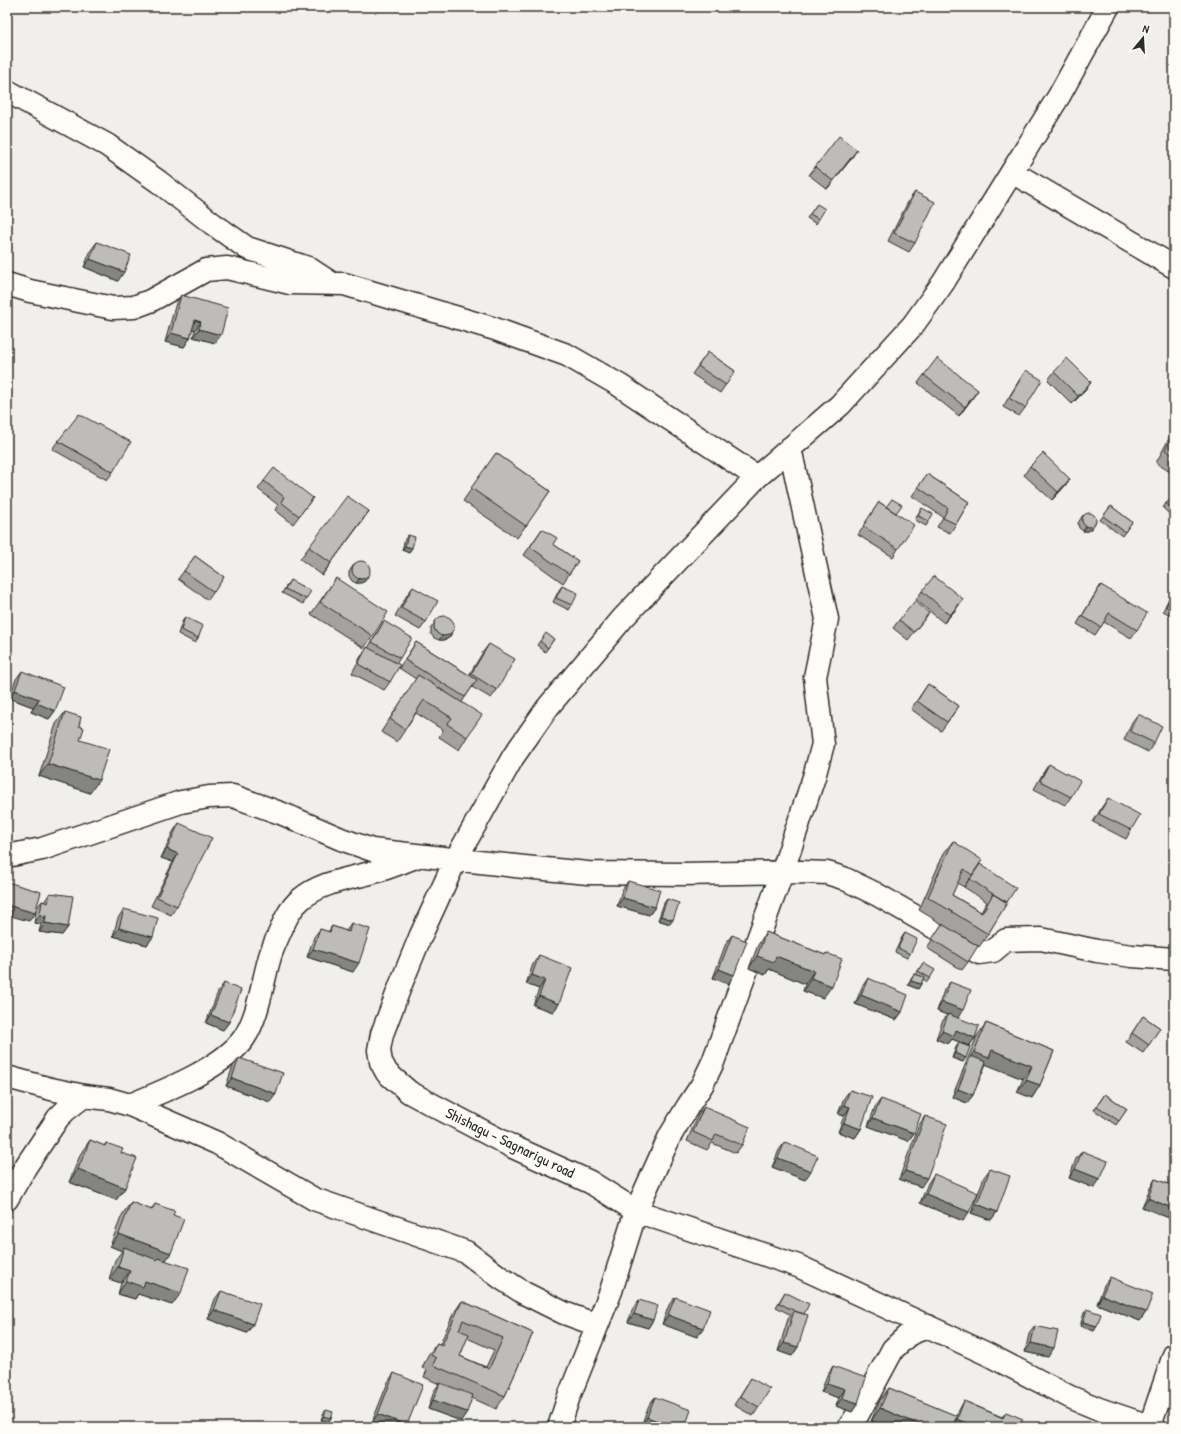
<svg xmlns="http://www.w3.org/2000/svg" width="1181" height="1434" font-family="'Patrick Hand',sans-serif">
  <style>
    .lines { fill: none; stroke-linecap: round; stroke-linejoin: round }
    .minor-casing { stroke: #2b2b2b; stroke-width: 25 }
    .minor { stroke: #fdfcf7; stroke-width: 22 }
    .wall { fill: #a3a29e; stroke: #2b2b2b; fill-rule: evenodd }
    .shaded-wall { fill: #848481; stroke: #2b2b2b }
    .building { fill: #bdbcb8; stroke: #2b2b2b; fill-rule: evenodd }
    .labels { text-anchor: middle; stroke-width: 3; stroke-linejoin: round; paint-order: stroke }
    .street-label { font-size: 15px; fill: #2b2b2b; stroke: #fdfcf7 }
  </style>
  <rect width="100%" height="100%" fill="#f0efeb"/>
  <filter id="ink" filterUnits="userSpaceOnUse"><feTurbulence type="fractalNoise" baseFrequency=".025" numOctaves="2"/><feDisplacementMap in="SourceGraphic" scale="8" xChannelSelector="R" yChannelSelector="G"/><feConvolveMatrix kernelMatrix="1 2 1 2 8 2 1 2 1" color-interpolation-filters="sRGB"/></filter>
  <g filter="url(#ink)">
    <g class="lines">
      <!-- minor casing -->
      <g class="minor-casing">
        <path id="minor" d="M7,91L107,145L159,182L213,224L247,248L308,268L331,283
          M1012,172L1174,267
          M7,284L30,291L113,308L134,307L150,301L206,270L227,268L290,283L344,284L495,329L567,355L619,385L757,477
          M790,448L827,619L815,677L823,744L814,777L782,873L713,1062L702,1085L688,1106L670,1136L636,1211L798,1266L985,1353L1070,1397L1099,1409L1152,1427
          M7,856L42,849L181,802L209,797L233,796L283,814L341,839L372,850L524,867L588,873L681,874L801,872L827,873L843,878L876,894L979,953L993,951L1006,940L1041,939L1097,951L1132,956L1174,959
          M7,1077L51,1089L84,1096L109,1099L130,1105L217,1143L314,1199L466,1252L501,1278L524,1293L564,1313L597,1325
          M130,1105C164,1091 223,1068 244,1038C258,1017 262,985 269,960C271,951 276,941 280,932C285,920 290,908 301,899C321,882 349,879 374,872C388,868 402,862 416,857
          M7,1199L26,1166L58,1118L66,1110L84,1096
          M1150,1426L1174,1355
          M559,1427L568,1399L611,1291L636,1211L590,1182L513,1147L431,1104L409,1092L387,1073L381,1062L379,1050L382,1034L401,984L421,935L456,859L513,757L548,707L623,618L757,477L840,405L913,325L943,283L1059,96L1108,7
          M849,1427L858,1414L893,1349L908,1335L928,1326"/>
      </g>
      <!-- minor -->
      <use href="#minor" class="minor"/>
    </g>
    <!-- wall -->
    <path class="wall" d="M851,159L827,189L809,175L815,167Z
      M915,192V243L909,252L888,241L909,200Z
      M817,204L819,219L816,224L807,218Z
      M97,242L118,281L84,267L91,250Z
      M181,295L215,343L193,337L195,330L192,329L190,338L184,347L165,342L176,303Z
      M708,352L735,371L720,393L692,374Z
      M1026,370L1025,408L1019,416L1003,407L1020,379Z
      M1054,372L1091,382L1085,391L1072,404L1048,380Z
      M924,375L978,390L959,416L918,383Z
      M1174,429V467L1170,472L1156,463Z
      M58,441L113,472L107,480L52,449Z
      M496,453L550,491L517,538L463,501Z
      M1030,466L1070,479L1064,487L1052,500L1024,475Z
      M927,474L969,502L956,524L950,533L937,527L943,517L912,496Z
      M264,481L313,498L293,524L275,510L278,505L258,489Z
      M879,502L896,513L898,549L893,557L858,535Z
      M1166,503L1174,509L1169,514L1163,508Z
      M1111,506L1132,522L1122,536L1100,520Z
      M922,508L929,521L926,526L915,520L919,512Z
      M369,511L322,575L300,559L309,547Z
      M1083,515L1091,529L1087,531H1083L1079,528L1078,523Z
      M542,529L553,544L578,561L563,583L524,555Z
      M408,535L409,553L402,550L405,539Z
      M195,556L224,577L208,600L178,579Z
      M355,563L368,576L365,581L361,583H356L352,581L349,576V572Z
      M336,578L373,636L364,648L311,614Z
      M290,580L306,599L303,604L282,593Z
      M1101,585L1137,630L1131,638L1104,622L1095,635L1077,624L1095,594Z
      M562,586L572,605L569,610L553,602L559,590Z
      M413,587L426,622L420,630L395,616L407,595Z
      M922,591L957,608L944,623L916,600Z
      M1171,596L1174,597V617L1163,611L1168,600Z
      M929,613L923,621L908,640L893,628L899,620Z
      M185,617L198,638L195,643L178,634L182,622Z
      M437,620L449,638L444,640H439L434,638L431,634V628Z
      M384,621L400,658L396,664L390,682L384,690L352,673L361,656L367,647L368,648Z
      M554,639L545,652L537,645L540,641Z
      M416,642L469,675L483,652L489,644L497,690L491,698L472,687L462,702L467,737L459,750L439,737L443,730L416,713L397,742L381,732L416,679L399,668Z
      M22,671L55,711L49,719L31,712L33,707L9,698L16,679Z
      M928,684L959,706L941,731L911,709Z
      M65,712L80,740L90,793L39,776L56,724Z
      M1138,714L1154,743L1148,752L1124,740L1132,722Z
      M1049,764L1071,797L1065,805L1034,789L1043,773Z
      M1108,798L1131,830L1126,839L1093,822L1102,807Z
      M179,823L177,906L171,915L151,906L173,862L161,858L173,832Z
      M953,841L974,872L1007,902L988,934L979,947L961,935L968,962L962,970L927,948L942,924L919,910L944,853ZM970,878L964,887L987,902L981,912L952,895L957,883L964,887Z
      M628,881L655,907L649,915L617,906L622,890Z
      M50,893L68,927L62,935L39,932L41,924L34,923L36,911L29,921L36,909L42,901L44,902Z
      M667,899L670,924L658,920L664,903Z
      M124,909L153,937L147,945L113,936L118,918Z
      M351,923L353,972L307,957L314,937L320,929L328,932L332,926L346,931Z
      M766,932L825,955L826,953L823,998L803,991L805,984L769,969L765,975L749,968L758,945Z
      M905,933L910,954L907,958L895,952L902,937Z
      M732,935L728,984L713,978L726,943Z
      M539,955L559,1004L553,1012L533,1005L539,989L526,984L533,964Z
      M923,963L930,978L927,982L923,979L921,984L918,989L908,985L911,978L914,974H916Z
      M868,978L902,1012L896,1020L855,1004L862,987Z
      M950,982L958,1018L975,1038L969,1046L963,1062L952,1058L956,1047L959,1043L968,1046L952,1039L948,1044L936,1039L942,1022L947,1015L937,1011L944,990Z
      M224,983L229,1022L223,1030L206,1023L218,992Z
      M1143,1016L1160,1028L1143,1053L1126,1042Z
      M986,1023L1054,1051L1040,1085L1032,1098L1017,1092L1023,1079L986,1064L973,1095L967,1103L952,1097L977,1036Z
      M239,1058L276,1094L270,1102L226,1086L233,1066Z
      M850,1090L861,1129L855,1138L838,1132L844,1116L838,1114L844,1098Z
      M1105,1094L1127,1109L1116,1125L1094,1110Z
      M881,1099L914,1133L908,1141L868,1126L875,1107Z
      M704,1107L742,1145L736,1153L712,1143L707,1150L687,1141L698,1115Z
      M925,1116L921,1187L899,1179L919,1125Z
      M90,1140L104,1146L106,1143L121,1153L125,1188L116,1200L69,1182L81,1153Z
      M785,1142L805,1180L772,1167L779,1150Z
      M1082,1151L1100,1179L1094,1188L1069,1178L1076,1159Z
      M990,1169L997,1212L991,1220L971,1213L984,1177Z
      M934,1174L969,1212L963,1221L920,1203L928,1183Z
      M1155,1179L1174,1186V1220L1142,1207L1150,1188Z
      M131,1202L151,1210L155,1204L173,1215L165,1261L172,1305L138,1294L135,1299L118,1294L121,1283L109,1279L115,1260L122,1251L110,1246L122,1215Z
      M1110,1277L1146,1312L1140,1321L1097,1304L1104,1285Z
      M221,1291L253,1324L247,1333L208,1319L215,1299Z
      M785,1292L804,1314L798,1347L792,1356L778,1351L788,1319L791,1315L776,1307Z
      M675,1297L703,1328L697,1337L662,1324L669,1305Z
      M639,1300L653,1320L648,1328L628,1322L633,1308Z
      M462,1301L533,1333L505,1396L496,1409L472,1398L461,1421L428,1409L434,1391L439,1384L424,1377L427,1370L422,1368L428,1355L437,1343L440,1344L453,1314ZM467,1338L494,1350L486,1367L460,1356Z
      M1087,1309L1097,1326L1094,1331L1080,1326L1084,1313Z
      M1035,1326L1048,1357L1025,1352L1029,1334Z
      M833,1366L858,1403L852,1412L836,1406L839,1398L821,1392L827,1375Z
      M394,1373L407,1425L406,1427H384L372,1422L388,1382Z
      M751,1378L759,1407L753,1416L734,1405Z
      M889,1388L956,1416L959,1410L964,1401L1002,1417L1006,1412L1019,1427H886L871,1421L880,1400Z
      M655,1397L685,1427H645L641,1426L649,1405Z
      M326,1410L331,1418L328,1422L321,1420L323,1414Z"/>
    <!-- shaded-wall -->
    <path class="shaded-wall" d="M857,150L851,159L827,189L833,181Z
      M90,259L124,272L118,281L84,267Z
      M195,320L201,322L195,330L189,328Z
      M199,329L221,335L215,343L193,337Z
      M171,333L190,338L184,347L165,342Z
      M1091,382L1085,391L1072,404L1078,396Z
      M978,390L972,399L959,416L965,407Z
      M1070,479L1064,487L1052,500L1058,492Z
      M369,511L360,524L322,575L331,563Z
      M1094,525L1091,529L1087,531H1083L1086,526Z
      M405,546L412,548L409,553L402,550Z
      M368,576L365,581L361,583H356L359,579Z
      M963,599L957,608L944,623L950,615Z
      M452,633L449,638L444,640H439L442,636Z
      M15,690L39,699L33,707L9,698Z
      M37,703L55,711L49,719L31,712Z
      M48,764L99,780L90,793L39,776Z
      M167,849L178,854L173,862L161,858Z
      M623,898L655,907L649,915L617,906Z
      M7,905L35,913L29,921L7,915Z
      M40,915L46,916L41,924L34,923Z
      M661,916L673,920L670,924L658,920Z
      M45,923L68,927L62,935L39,932Z
      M119,928L153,937L147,945L113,936Z
      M313,949L359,963L353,972L307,957Z
      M757,956H776L814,971L805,984L769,969L765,975L749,968Z
      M719,969L734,975L728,984L713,978Z
      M532,975L545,980L539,989L526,984Z
      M811,978L832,986L823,998L803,991Z
      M911,981L921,984L918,989L908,985Z
      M861,995L902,1012L896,1020L855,1004Z
      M539,996L559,1004L553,1012L533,1005Z
      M942,1002L963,1010L957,1019L937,1011Z
      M211,1015L229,1022L223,1030L206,1023Z
      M956,1030L975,1038L969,1046L952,1039L948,1044L936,1039L942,1031Z
      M992,1050L1032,1066L1023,1079L985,1064L971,1056L974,1052Z
      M955,1053L966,1058L963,1062L952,1058Z
      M232,1078L276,1094L270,1102L226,1086Z
      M1026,1080L1040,1085L1032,1098L1017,1092Z
      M958,1089L973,1095L967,1103L952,1097Z
      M844,1105L850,1107L844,1116L838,1114Z
      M873,1118L914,1133L908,1141L868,1126Z
      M844,1123L861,1129L855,1138L838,1132Z
      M778,1158L811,1171L805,1180L772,1167Z
      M78,1169L125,1188L116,1200L69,1182Z
      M1075,1169L1100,1179L1094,1188L1069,1178Z
      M905,1171L927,1178L921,1187L899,1179Z
      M926,1194L969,1212L963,1221L920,1203Z
      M1148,1198L1174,1209V1220L1142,1207Z
      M977,1204L997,1212L991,1220L971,1213Z
      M119,1234L171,1253L162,1266L157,1260L158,1258L154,1263L124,1247L122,1251L110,1246Z
      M118,1267L130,1271L121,1283L109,1279Z
      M126,1281H145L181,1293L172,1305L138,1294L135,1299L118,1294Z
      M1102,1295L1146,1312L1140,1321L1097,1304Z
      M214,1310L253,1324L247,1333L208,1319Z
      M634,1314L653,1320L648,1328L628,1322Z
      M668,1315L703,1328L697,1337L662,1324Z
      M1083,1322L1097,1326L1094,1331L1080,1326Z
      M784,1343L798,1347L792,1356L778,1351Z
      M1031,1343L1054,1348L1048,1357L1025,1352Z
      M827,1383L845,1389L839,1398L821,1392Z
      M842,1398L858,1403L852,1412L836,1406Z
      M433,1400L467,1412L461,1421L428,1409Z
      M880,1408L925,1427H886L871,1421Z
      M378,1414L407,1425L406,1427H384L372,1422Z
      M324,1416L331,1418L328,1422L321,1420Z
      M647,1417L674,1427H645L641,1426Z
      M957,1419L975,1427H951Z"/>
    <!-- building -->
    <path class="building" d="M839,136L857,150L833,181L815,167Z
      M915,192L935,202L915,243L894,233Z
      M817,204L825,209L819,219L810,214Z
      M97,242L131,255L124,272L90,259Z
      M181,295L228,308L221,335L199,329L201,322L195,320L190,338L171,333Z
      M708,352L735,371L726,385L698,366Z
      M937,358L978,390L965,407L924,375Z
      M1067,358L1091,382L1078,396L1054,372Z
      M1026,370L1042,380L1025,408L1009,398Z
      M79,414L131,442L113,472L58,441Z
      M1174,433V456L1165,450Z
      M496,453L550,491L526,526L471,488Z
      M1043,453L1070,479L1058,492L1030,466Z
      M274,468L313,498L299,516L281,502L284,497L264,481Z
      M927,474L969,502L956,524L943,518L948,508L918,487Z
      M347,496L369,511L331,563L309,547Z
      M892,499L902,505L896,513L886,507Z
      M1172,499L1174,501V507L1172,509L1166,503Z
      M879,502L914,525L898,549L863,526Z
      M1111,506L1132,522L1125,532L1103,516Z
      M922,508L933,514L929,521L918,516Z
      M1082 520a7 7 0 1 1 14 0a7 7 0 1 1-14 0Z
      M542,529L557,538L553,544L578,561L569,574L530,547Z
      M408,535L415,537L412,548L405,546Z
      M195,556L224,577L214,592L184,571Z
      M352 570a9 9 0 1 1 18 0a9 9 0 1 1-18 0Z
      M934,576L963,599L950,615L922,591Z
      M336,578L388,612L373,636L320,602Z
      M290,580L311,591L306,599L285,589Z
      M1101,585L1147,613L1137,630L1109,613L1101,627L1082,616Z
      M562,586L578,593L572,605L556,598Z
      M413,587L438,601L426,622L401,608Z
      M1171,596L1174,597V611L1166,607Z
      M915,601L929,613L914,632L899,620Z
      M434 626a10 10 0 1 1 20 0a10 10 0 1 1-20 0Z
      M185,617L203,626L198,638L181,630Z
      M384,621L412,638L400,658L372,642Z
      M546,633L554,639L548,648L540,641Z
      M416,642L477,680L465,697L405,660Z
      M489,644L515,659L497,690L471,674Z
      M367,647L400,665L390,682L358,664Z
      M22,671L64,687L55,711L37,703L39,699L15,690Z
      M418,675L482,715L467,737L447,724L452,718L424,700L405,729L390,719Z
      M928,684L959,706L947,722L917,701Z
      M65,712L81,717L79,726L84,728L80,740L109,749L99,780L48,764Z
      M1138,714L1162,726L1154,743L1130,731Z
      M1049,764L1080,781L1071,797L1040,781Z
      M1108,798L1140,815L1131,830L1099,814Z
      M179,823L212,838L177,906L157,897L178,854L167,849Z
      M953,841L982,860L972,875L964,869L952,895L982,913L993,894L1007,903L988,934L928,897Z
      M980,864L1016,888L1007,902L993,894L992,896L993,894L970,879Z
      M628,881L660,890L655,907L623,898Z
      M7,882L41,892L35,913L7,905Z
      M50,893L73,896L68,927L45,923L46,916L40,915L42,901L48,903Z
      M667,899L679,903L673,920L661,916Z
      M124,909L158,918L153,937L119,928Z
      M351,923L370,929L359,963L313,949L320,929L330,932L332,926L349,932Z
      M942,924L978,946L968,962L932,939Z
      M766,932L825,955L826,953L842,959L832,986L811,978L814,971L776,956L774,962L757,956Z
      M905,933L917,939L910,954L898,948Z
      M732,935L747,941L734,975L719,969Z
      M539,955L572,968L559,1004L539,996L545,980L532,975Z
      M923,963L935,970L930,978L918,971Z
      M914,974L924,977L921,984L911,981Z
      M868,978L908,995L902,1012L861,995Z
      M950,982L971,990L963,1010L942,1002Z
      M224,983L241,990L229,1022L211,1015Z
      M948,1014L979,1026L975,1038L956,1030L954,1036L942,1031Z
      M1143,1016L1160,1028L1149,1045L1132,1033Z
      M986,1023L1054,1051L1040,1085L1026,1080L1032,1066L992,1050L989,1058L974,1052Z
      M959,1043L970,1047L966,1058L955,1053Z
      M971,1056L986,1062L973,1095L958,1089Z
      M239,1058L283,1073L276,1094L232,1078Z
      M850,1090L872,1097L861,1129L844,1123L850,1107L844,1105Z
      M1105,1094L1127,1109L1119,1121L1097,1106Z
      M881,1099L921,1114L914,1133L873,1118Z
      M704,1107L750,1127L742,1145L716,1134L713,1141L693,1132Z
      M7,1114L9,1115L7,1121Z
      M925,1116L947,1124L927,1178L905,1171Z
      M90,1140L105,1146L106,1143L123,1149L121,1153L137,1158L125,1188L78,1169Z
      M785,1142L818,1156L811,1171L778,1158Z
      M1082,1151L1108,1161L1100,1179L1075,1169Z
      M990,1169L1010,1176L997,1212L977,1204Z
      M934,1174L978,1193L969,1212L926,1194Z
      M1155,1179L1174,1186V1209L1148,1198Z
      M131,1202L152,1210L155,1204L175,1211L173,1215L184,1219L171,1253L119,1234Z
      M124,1247L157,1260L158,1258L189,1268L181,1293L145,1281L143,1287L126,1281L130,1271L118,1267Z
      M1110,1277L1153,1294L1146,1312L1102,1295Z
      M221,1291L260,1304L253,1324L214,1310Z
      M785,1292L809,1304L804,1314L797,1312L779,1303Z
      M675,1297L710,1310L703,1328L668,1315Z
      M639,1300L658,1306L653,1320L634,1314Z
      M462,1301L533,1333L505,1396L433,1365L436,1358L431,1355L437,1343L442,1345ZM463,1320L503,1338L489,1369L460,1356L469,1334L459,1330Z
      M1087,1309L1101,1314L1097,1326L1083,1322Z
      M794,1311L808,1315L798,1347L784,1343Z
      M1035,1326L1058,1331L1054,1348L1031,1343Z
      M833,1366L866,1378L858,1403L842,1398L845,1389L827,1383Z
      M394,1373L423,1385L407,1425L378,1414Z
      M751,1378L770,1389L759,1407L740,1396Z
      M440,1383L473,1395L467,1412L433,1400Z
      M889,1388L957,1416L952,1427H925L880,1408Z
      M655,1397L691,1410L685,1427H674L647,1417Z
      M964,1401L1003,1418L1006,1412L1023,1419L1019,1427H975L957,1419Z
      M326,1410L333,1412L331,1418L324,1416Z
      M730,1423L743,1427H729Z"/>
  </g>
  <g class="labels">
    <!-- street labels -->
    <g class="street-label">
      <text transform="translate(510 1143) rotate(26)" y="5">Shishagu - Sagnarigu road</text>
    </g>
  </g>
  <!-- margin -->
  <rect width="1181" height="1434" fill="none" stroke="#fdfcf7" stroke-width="24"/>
  <rect x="12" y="12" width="1157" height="1410" fill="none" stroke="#2b2b2b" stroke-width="1.5" filter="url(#ink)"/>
  <!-- north arrow -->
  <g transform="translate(1143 38) rotate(18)" stroke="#fdfcf7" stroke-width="3" paint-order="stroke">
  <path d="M0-3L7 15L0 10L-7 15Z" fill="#2b2b2b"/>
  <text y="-6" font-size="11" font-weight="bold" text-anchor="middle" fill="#2b2b2b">N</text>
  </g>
</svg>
